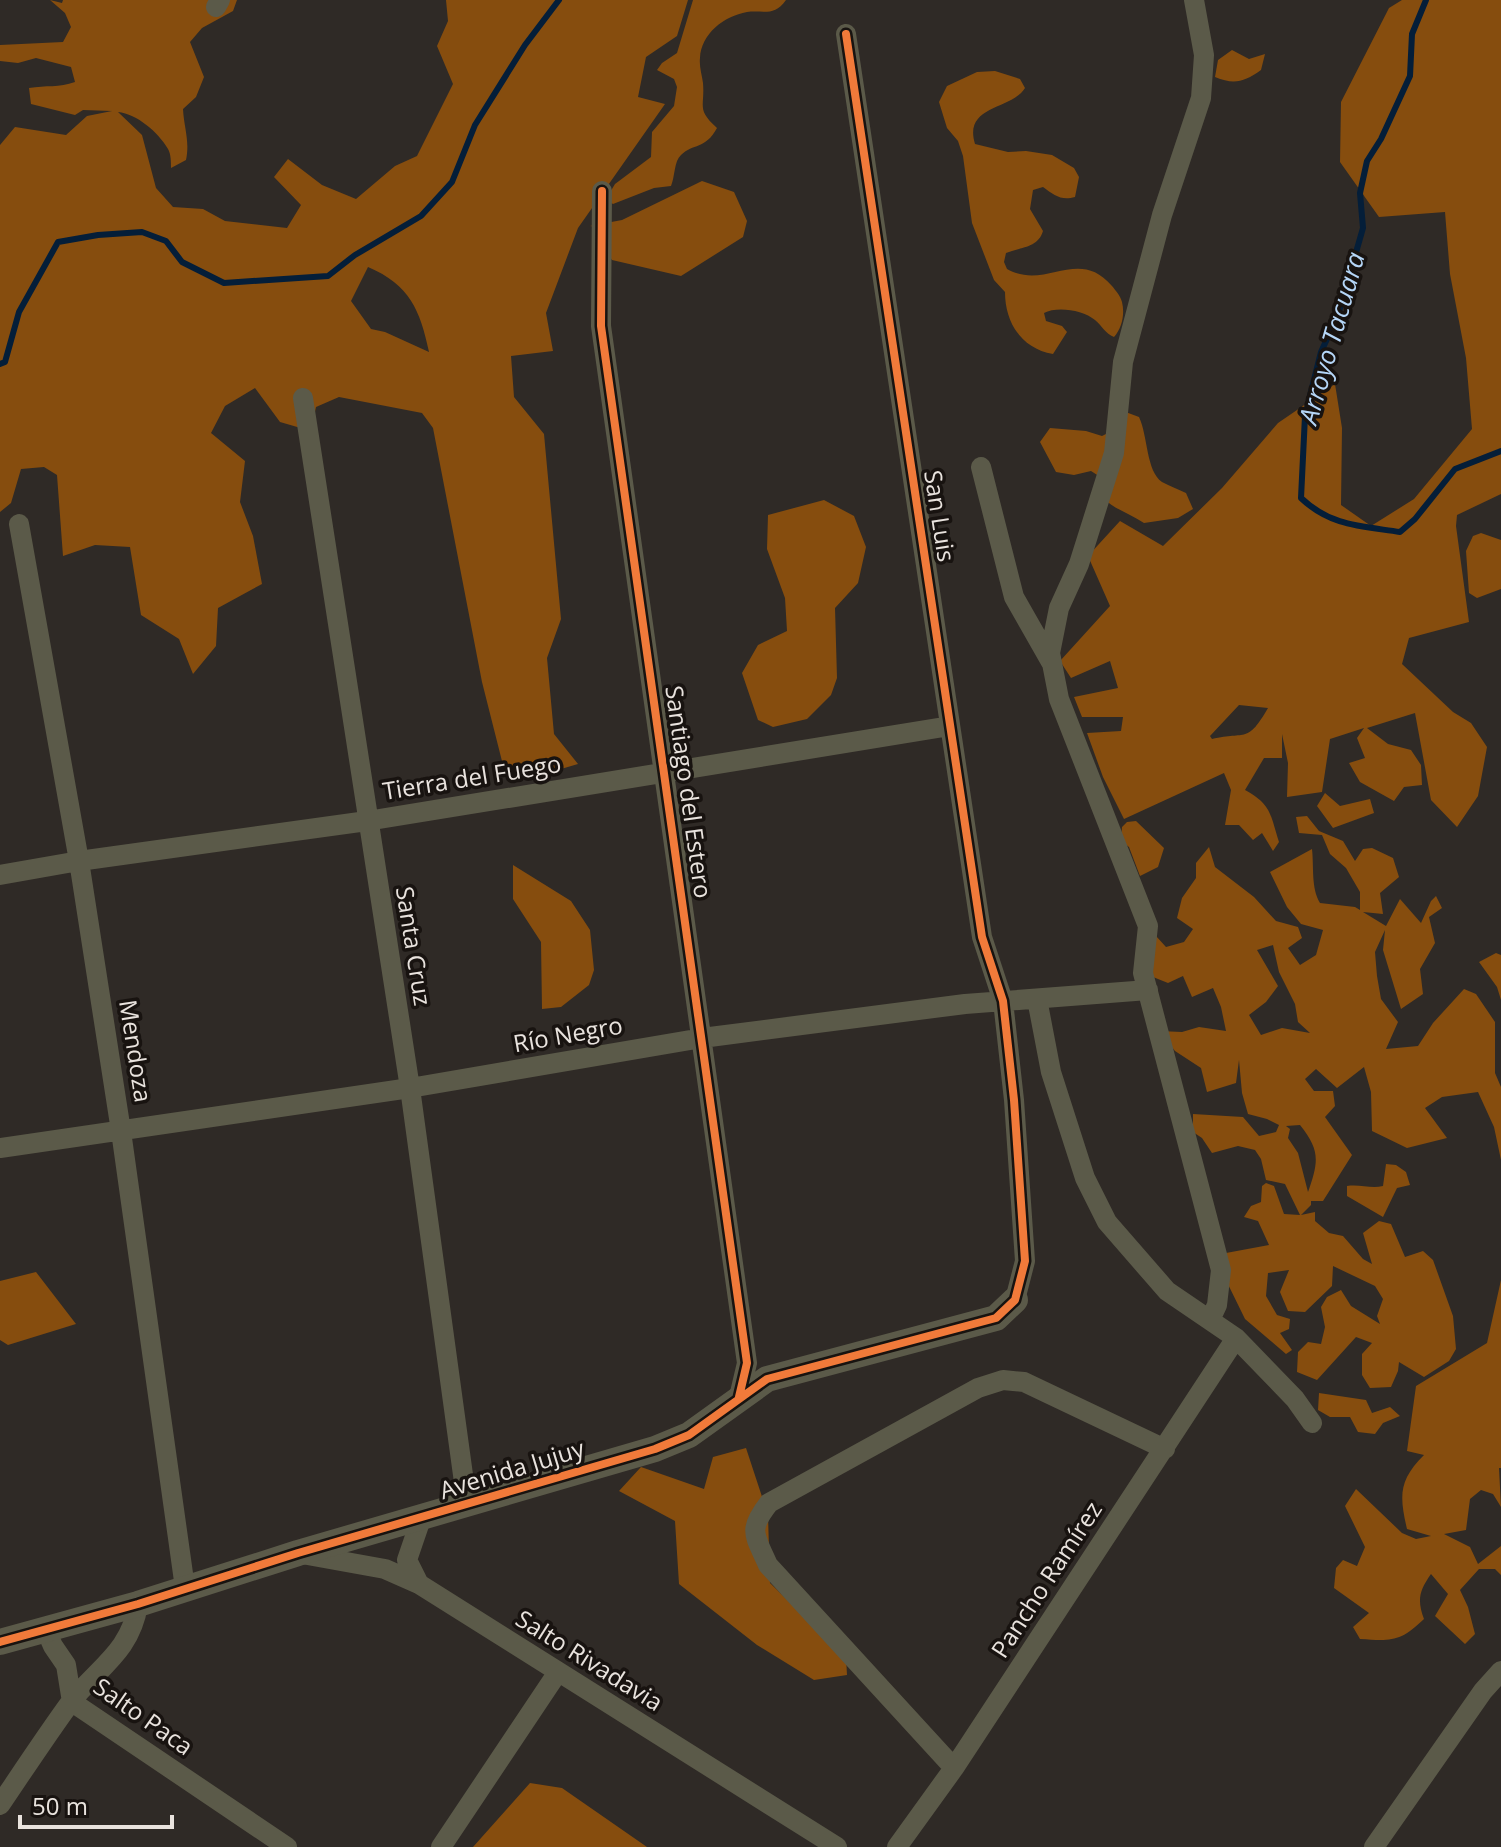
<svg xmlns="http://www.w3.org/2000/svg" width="1501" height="1847" font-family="'Open Sans',sans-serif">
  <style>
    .forest { fill: #864d0e; fill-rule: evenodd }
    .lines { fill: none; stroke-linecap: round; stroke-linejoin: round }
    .stream { stroke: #041e39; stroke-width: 6 }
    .minor { stroke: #5b5a49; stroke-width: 20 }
    .tertiary { stroke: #5b5a49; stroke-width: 26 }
    .cycleway-casing { stroke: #181310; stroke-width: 13 }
    .cycleway { stroke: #f17a3a; stroke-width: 8 }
    .labels { text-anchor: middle; stroke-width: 7; stroke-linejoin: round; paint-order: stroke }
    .street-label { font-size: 24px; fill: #e9e3de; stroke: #181310 }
    .water-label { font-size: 26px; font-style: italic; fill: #b5d6f7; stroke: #181310 }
  </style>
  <rect width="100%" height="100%" fill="#2f2a26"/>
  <!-- forest -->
  <path class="forest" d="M50,0L62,3L63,0H237L233,11L202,28L190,42L204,77L196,97L183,109C184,128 190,141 186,160L171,168C171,162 171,154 168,149C158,132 137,114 118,112L142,135L156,188L173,207L203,209L225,221L287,228L301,205L274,177L288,159L322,185L356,199L395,166L417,156L453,84L437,46L448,21L446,0H688L677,36L646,57L638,97L665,104L578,228L546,313L553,351L511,356L514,397L544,434L561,619L547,658L554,734L578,764L561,769L505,773L482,682L433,428L422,413L339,397L316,407L311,431L280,422L255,388L225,406L211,433L245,461L240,502L253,536L262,584L218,608L216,646L193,674L179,639L141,615L130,547L95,545L63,556L57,475L44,467L21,469L11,503L0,512V145L15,127L66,135L87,116L112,111L83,110L75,115L31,104L29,88C46,85 59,88 75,82L71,67L36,58L18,63L0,61V45L63,42L71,27L65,13ZM368,267C410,285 420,310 429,352L385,332L371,329L351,301Z
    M693,0H786C774,17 764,10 747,12C724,16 701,34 700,58C699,66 702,75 703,83C705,107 696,109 717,128C705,150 693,143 681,155C674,161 675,177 671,186L654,188L613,204L606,199L615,184L651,157L652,132L674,106L677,87L674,79L657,70L662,63L677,53Z
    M1402,0H1501V494L1457,515L1456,526L1469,622L1409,638L1402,664L1453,712L1471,723L1487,747L1478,796L1457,827L1431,800L1415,713L1367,728L1388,744L1411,750L1421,765L1422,785L1404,787L1394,801L1360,782L1349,763L1365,758L1357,738L1364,728L1330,739L1322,792L1287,797L1288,763L1282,734V758H1264L1245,790C1272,805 1270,814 1279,842L1273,851L1262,833L1253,840L1239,825H1225L1231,790L1224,773L1124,819L1103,777L1087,733L1121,731L1123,717H1082L1074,697L1118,688L1110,661L1071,678L1060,661L1110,606L1088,556L1120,521L1163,546L1222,488L1278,423L1335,384L1342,428L1341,505L1371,526L1414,499L1472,429L1466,358L1450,274L1445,212L1379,217L1340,162L1341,102L1389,8ZM1239,705L1268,708C1247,744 1247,731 1212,739L1210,736Z
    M1232,50L1249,59L1265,54L1261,70C1244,82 1234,85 1215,77L1218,60Z
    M995,71L1020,79L1025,88C1012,110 963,105 975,144L1008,152L1026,151L1052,155L1074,168L1079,177L1075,197C1061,201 1054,195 1043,187L1033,190L1030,209L1043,231C1038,248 1021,247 1006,253L1004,262L1007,269C1046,291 1078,246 1112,286C1116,291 1120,295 1122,302C1125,314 1122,328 1114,337C1105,333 1103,327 1095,320C1083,310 1057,306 1044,313L1046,321L1062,326L1067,332L1053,354C1022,349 1005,323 1005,292L994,280L972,223L963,156L958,141L947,128L939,102L947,86L977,72Z
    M702,181L734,192L747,221L743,237L681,276L612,260L602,245L605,228L590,226L622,220Z
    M1123,411L1139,417C1148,436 1146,471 1162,482C1169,486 1178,489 1186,493L1193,509L1178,518L1144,523C1129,513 1115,510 1102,497L1105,480L1091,471L1074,475L1056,472L1040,442L1050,428L1086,431L1102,436L1118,428Z
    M824,500L854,516L866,547L858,583L835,608L837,678L831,695L807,719L773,727L758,720L742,673L758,645L787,631L785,598L767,549L768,515Z
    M1481,533L1501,540V589L1477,598L1469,593L1466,551L1473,536Z
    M1325,793L1340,806L1370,799L1374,813L1333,828L1317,806Z
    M1307,816L1319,831L1343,841L1355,861L1363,849L1372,848L1393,858L1399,877L1380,893L1383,914L1363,912L1386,926L1400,899L1421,923L1431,901L1436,896L1442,908L1429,917L1435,943L1420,969L1423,994L1401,1009L1383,950L1385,930L1375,952L1377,976L1381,999L1398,1022L1386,1049L1418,1046L1433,1023L1464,989L1476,994L1495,1022V1073L1501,1087V1160L1494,1127L1478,1092L1442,1097L1425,1108L1447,1138L1407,1148L1372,1131L1371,1092L1364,1067L1337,1088L1316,1069L1305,1079L1314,1091H1333L1335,1106L1325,1117L1352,1155L1323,1201H1311V1205L1301,1215L1315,1212V1221L1329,1233L1343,1236L1363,1259L1372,1264L1363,1233L1379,1221L1391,1224L1405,1257L1423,1251L1433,1260L1453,1316L1456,1349L1449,1361L1424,1377L1399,1362L1398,1371L1391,1387L1370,1388L1362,1375V1354L1372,1343L1356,1337L1317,1380L1297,1372L1298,1352L1308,1342L1321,1344L1325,1327L1321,1307L1327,1297L1341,1290L1351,1306L1380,1324L1377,1316L1383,1299L1375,1286L1333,1266L1332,1286L1305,1312L1288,1311L1280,1292L1289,1270L1268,1273L1266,1296L1277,1315L1290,1319L1289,1329L1280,1333L1292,1350L1286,1354L1245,1319L1221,1270L1226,1253L1269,1245L1258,1221L1244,1217L1251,1206L1261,1202L1262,1186L1266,1183L1274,1186L1284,1214L1300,1215L1285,1184L1266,1180L1261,1159L1255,1150L1238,1146L1212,1153L1202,1138L1193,1132V1114L1243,1117L1259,1136L1276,1132L1279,1125L1267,1119L1248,1114L1242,1093L1239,1060L1236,1083L1207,1092L1201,1068L1175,1051L1159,1031L1182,1032L1199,1027L1226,1031L1221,1007L1213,988L1192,997L1183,976L1168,983L1143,973L1156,936L1166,947L1184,942L1193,929L1177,918L1182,898L1196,878V863L1209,847L1215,867L1254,897L1276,921L1298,927L1302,938L1288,948L1300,965L1316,955L1323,930L1301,924L1287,907L1270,872L1312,849C1314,867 1311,888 1320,903L1355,907L1360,910V892L1346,868L1330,854L1322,835L1299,833L1296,817ZM1273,945L1279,972L1295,1004L1298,1022L1310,1033L1282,1028L1261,1035L1249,1015L1266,1002L1278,986L1257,950ZM1300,1125C1320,1150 1319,1161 1308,1192L1298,1153L1288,1138L1290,1129L1286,1126Z
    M1136,821L1164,848L1158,867L1140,876L1129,847L1121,841L1122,827L1127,822Z
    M513,865L571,901L590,930L594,970L589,985L561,1007L542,1009L541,942L513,899Z
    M1496,953L1501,955V1000L1497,987L1479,962Z
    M1386,1164L1396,1165L1406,1172L1410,1185L1397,1188L1383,1217L1347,1196V1186C1360,1184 1371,1189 1383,1186Z
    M36,1272L76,1324L8,1345L0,1340V1281Z
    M1501,1280V1468H1499L1501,1507L1493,1494L1481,1490L1470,1499L1466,1530L1444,1534L1470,1547L1478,1564L1501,1546V1575L1495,1569H1479L1460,1590L1468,1607L1475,1634L1465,1644L1435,1616L1448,1594L1431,1574C1419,1591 1417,1600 1424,1619C1400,1642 1392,1641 1360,1639L1353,1627L1369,1613L1334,1588L1336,1568L1343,1560L1357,1566L1365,1547L1345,1506L1356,1489L1402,1533L1416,1539L1431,1536L1407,1529C1399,1495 1399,1480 1424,1455L1407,1451L1416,1386L1487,1343Z
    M1319,1393L1366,1400L1372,1413L1390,1407L1400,1416L1383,1423L1375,1434L1358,1432L1350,1417H1330L1318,1410Z
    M746,1448L768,1515L770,1583L846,1657L847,1675L814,1680L757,1645L679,1584L675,1521L619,1491L641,1467L704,1489L713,1457Z
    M530,1783L562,1788L647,1847H473Z"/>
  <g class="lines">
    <!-- stream -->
    <path class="stream" d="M1426,0L1412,34L1410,76L1381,139L1367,161L1360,193L1363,228L1338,315L1321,352L1305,416L1301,498C1330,526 1361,526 1400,532L1415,519L1455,469L1501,451
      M0,364L5,362L19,312L58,242L98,235L142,232L166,241L182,262L224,283L328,276L355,255L421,216L452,182L475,125L525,45L559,0"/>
    <!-- minor -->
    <path class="minor" d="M1194,0L1204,55L1201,98L1162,215L1123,362L1114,453L1079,564L1059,608L1050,653L1059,699L1148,926L1143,973L1221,1270L1217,1305L1210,1320
      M216,7L220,0
      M846,34L982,937L1003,1001L1014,1100L1025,1261L1015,1300
      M602,191L601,326L747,1363L739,1397
      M303,398L410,1088L467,1504
      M981,467L1014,597L1051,662
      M19,524L79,861L121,1131L185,1588
      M0,875L79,861L367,821L950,726
      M1037,999L1051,1072L1085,1178L1107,1222L1167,1291L1236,1338L1295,1399L1312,1423
      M0,1148L410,1088L702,1038L965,1004L1148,990
      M302,1554L385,1569L419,1584L837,1847
      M419,1584L407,1560L421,1519
      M46,1630L53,1646L66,1665L72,1702L287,1847
      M954,1768L768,1565C755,1535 747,1531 769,1503L978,1388L1003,1380L1024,1382L1165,1449
      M0,1805C23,1771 46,1736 70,1703C97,1668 131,1652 138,1604
      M441,1847L558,1672
      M897,1847L954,1768L1236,1338
      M1374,1847L1483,1691L1501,1671"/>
    <!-- tertiary -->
    <path class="tertiary" d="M0,1642L138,1604L298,1553L655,1449L689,1435L767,1379L996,1318L1015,1300"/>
    <!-- cycleway casing -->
    <g class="cycleway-casing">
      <path id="cycleway" d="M602,191L601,326L747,1363L739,1397
        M0,1642L138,1604L298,1553L655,1449L689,1435L767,1379L996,1318L1015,1300L1025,1261L1014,1100L1003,1001L982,937L846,34"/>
    </g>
    <!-- cycleway -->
    <use href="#cycleway" class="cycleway"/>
  </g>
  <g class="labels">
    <!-- street labels -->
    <g class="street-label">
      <text transform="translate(939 516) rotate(81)" y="8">San Luis</text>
      <text transform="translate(472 778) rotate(-9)" y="8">Tierra del Fuego</text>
      <text transform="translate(688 792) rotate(82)" y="8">Santiago del Estero</text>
      <text transform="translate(413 946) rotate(81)" y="8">Santa Cruz</text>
      <text transform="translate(568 1035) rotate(-10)" y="8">Río Negro</text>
      <text transform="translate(135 1051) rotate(81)" y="8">Mendoza</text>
      <text transform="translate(512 1470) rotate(-17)" y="8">Avenida Jujuy</text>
      <text transform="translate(1047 1580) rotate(-57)" y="8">Pancho Ramírez</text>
      <text transform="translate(589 1661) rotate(32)" y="8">Salto Rivadavia</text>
      <text transform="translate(143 1717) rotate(35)" y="8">Salto Paca</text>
    </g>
    <!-- water labels -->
    <g class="water-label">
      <text transform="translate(1332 338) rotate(-74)" y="9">Arroyo Tacuara</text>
    </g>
  </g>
  <!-- scale -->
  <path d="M20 1815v12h152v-12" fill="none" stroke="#e9e3de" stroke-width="4"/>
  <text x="32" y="1815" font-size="24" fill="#e9e3de" stroke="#181310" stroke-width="6" paint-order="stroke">50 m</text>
</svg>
